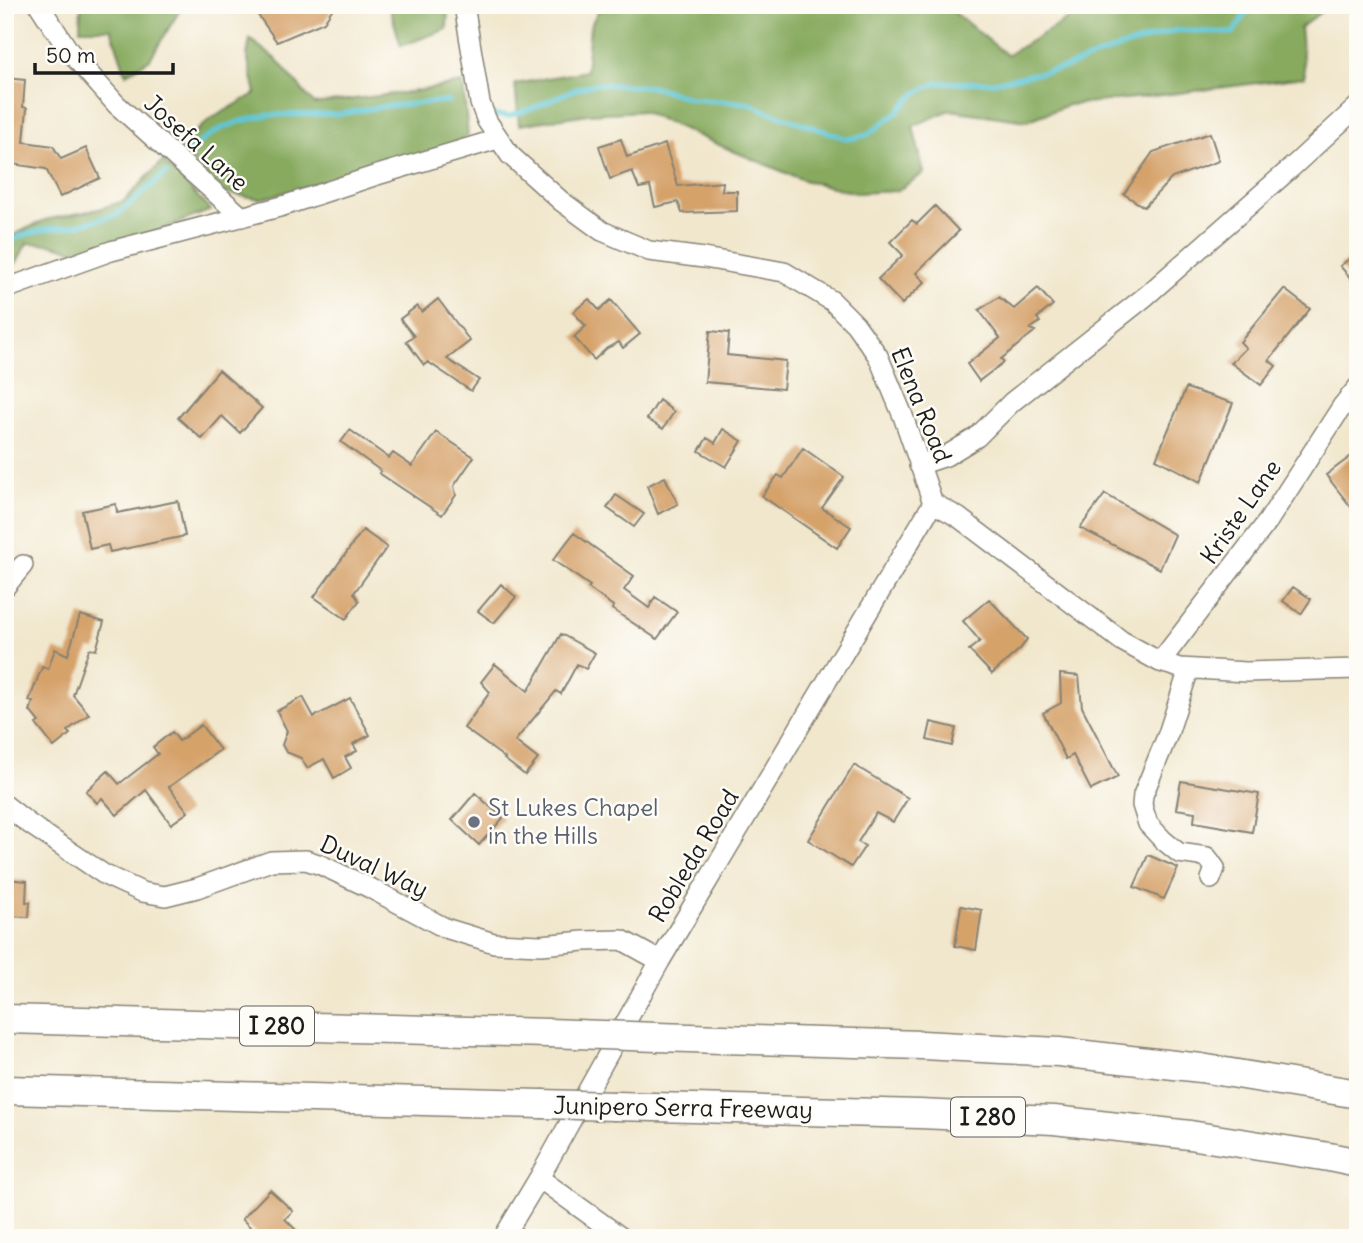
<svg xmlns="http://www.w3.org/2000/svg" width="1363" height="1243" font-family="Delius,sans-serif">
  <style>
    .forest { fill: #87aa5f; stroke: #52633e; stroke-width: 2 }
    .lines { fill: none; stroke-linecap: round; stroke-linejoin: round }
    .stream { stroke: #5dc7d7; stroke-width: 5 }
    .building { fill: #d5a26a }
    .minor-casing { stroke: #868274; stroke-width: 22 }
    .highway-casing { stroke: #868274; stroke-width: 31 }
    .minor { stroke: #fff; stroke-width: 19 }
    .highway { stroke: #fff; stroke-width: 28 }
    .highway-bridge-casing { stroke: #868274; stroke-width: 31; stroke-linecap: butt }
    .highway-bridge { stroke: #fff; stroke-width: 28 }
    .worship-dot { fill: #6b7280; stroke: #fdfcf7; stroke-width: 2.5 }
    .labels { text-anchor: middle; stroke-width: 5; stroke-linejoin: round; paint-order: stroke }
    .shield { fill: #fdfcf7; stroke: #605f5e; stroke-width: 2 }
    .shield-label { font-size: 23px; font-weight: bold; fill: #1c1c1c }
    .street-label { font-size: 24px; fill: #1c1c1c; stroke: #fdfcf7 }
    .worship-label { font-size: 24px; fill: #5b616d; stroke: #fdfcf7; text-anchor: start }
  </style>
  <rect width="100%" height="100%" fill="#fdfcf7"/>
  <filter id="ink" filterUnits="userSpaceOnUse"><feTurbulence type="fractalNoise" baseFrequency=".0143" numOctaves="2"/><feDisplacementMap in="SourceGraphic" scale="14" xChannelSelector="R" yChannelSelector="G"/><feConvolveMatrix kernelMatrix="1 2 1 2 8 2 1 2 1" color-interpolation-filters="sRGB"/></filter>
  <filter id="wash" filterUnits="userSpaceOnUse"><feTurbulence type="fractalNoise" baseFrequency=".00686" numOctaves="4" result="noise"/><feDisplacementMap in="SourceGraphic" scale="28" xChannelSelector="R" yChannelSelector="G"/><feGaussianBlur stdDeviation="1.57" result="paint"/><feColorMatrix in="noise" values="0 0 0 0 0 0 0 0 0 0 0 0 0 0 0 0 0 1.4 0 .05"/><feComposite in="paint" operator="in"/></filter>
  <g filter="url(#wash)">
    <rect width="100%" height="100%" fill="#f1e7cd"/>
    <!-- forest -->
    <path class="forest" d="M81,5H183L150,59L126,74L111,29H80Z
      M386,5H448L447,29L401,46L391,12Z
      M601,5H945L1007,55L1092,5H1330L1300,28L1305,77L1163,95L1068,105L1027,121L950,110L913,126L924,173L897,191L857,193L803,180L733,151L642,111L588,114L519,125L515,84L586,71L590,27Z
      M250,39L278,61L314,104L410,92L463,83L468,136L425,157L260,199L220,192L179,146L209,120L256,93L247,56Z
      M163,161L211,210L93,256L50,244L27,243L17,262L5,274V239L45,220L99,209L124,201Z"/>
    <g class="lines">
      <!-- stream -->
      <path class="stream" d="M491,115L509,116L533,108L573,90L594,84L655,87L692,99L748,103L769,112L848,139L867,135L895,114L914,95L925,88L937,83L993,82L1064,68L1118,48L1177,30L1233,33L1251,5
        M187,152L204,139L220,129L238,122L267,115L340,114L386,106L449,101
        M5,246L20,236L47,229L67,227L117,215L166,173"/>
    </g>
    <g id="blocks">
      <!-- building -->
      <path class="building" d="M251,5H335L324,22L277,42Z
        M5,78L25,80L23,107L27,108L24,142L53,146L61,159L86,148L100,178L60,197L46,169L5,163Z
        M1210,133L1219,161L1172,178L1144,207L1124,194L1153,152Z
        M621,139L627,157L665,144L678,186L723,182L722,191H737V211L682,213L678,202L655,207L650,186L639,188L632,171L610,179L599,146Z
        M935,206L959,231L916,273L925,282L902,304L878,279L903,255L890,242L912,220L917,224Z
        M1358,252V287L1340,266Z
        M1038,288L1053,305L1037,318L1040,322L1030,329L1035,331L1001,359L1004,362L979,381L967,364L1000,338L979,310L999,297L1014,309Z
        M1284,289L1310,309L1269,360L1276,366L1261,385L1231,363L1246,348L1240,342Z
        M438,299L470,341L447,359L479,380L471,391L428,362L424,365L406,341L414,336L400,319L417,306L422,312Z
        M589,299L599,310L611,300L640,334L623,348L619,342L607,348L594,360L574,337L586,326L573,312Z
        M710,331L729,333L727,355L786,361L783,389L705,382Z
        M219,370L262,408L240,433L222,416L202,439L178,418Z
        M1186,388L1233,403L1201,482L1156,459Z
        M659,400L674,412L663,429L647,419Z
        M723,429L742,441L726,467L699,451L707,438L715,443Z
        M350,430L389,458L393,453L412,466L436,432L474,457L454,486L456,495L442,515L379,473L381,471L341,442Z
        M803,448L844,477L822,508L851,527L837,548L762,496L778,475L783,478Z
        M1358,451V516L1326,475Z
        M665,477L678,504L658,514L647,486Z
        M1105,494L1175,535L1160,569L1080,528Z
        M616,495L644,514L634,527L607,508Z
        M178,501L185,536L110,552L108,545L90,549L82,511L116,504L117,513Z
        M363,530L387,547L354,593L359,601L346,619L314,597Z
        M574,533L634,576L624,590L649,608L655,597L677,612L657,639L612,609L613,606L588,588L590,586L553,560Z
        M501,584L516,597L494,623L478,611Z
        M1293,587L1311,599L1301,614L1283,601Z
        M989,599L1027,639L1021,648L992,674L969,650L980,641L963,621Z
        M80,615L104,622L96,650L89,649L73,695L89,714L67,731L70,734L54,747L36,724L39,722L30,711L33,702L29,701L42,667L48,669L55,649L68,655Z
        M561,634L595,653L586,669L577,664L561,694L556,691L515,741L538,759L525,775L504,759L505,758L464,728L490,692L481,682L495,664L528,691Z
        M1060,674L1079,676L1082,707L1118,777L1091,790L1073,755L1066,759L1043,713L1061,703Z
        M303,697L314,717L350,698L370,735L353,744L357,751L345,757L351,768L334,778L324,759L307,768L301,758L286,752L282,745L287,731L277,711Z
        M931,722L956,728L952,746L927,740Z
        M201,725L220,750L169,787L188,812L171,824L146,790L117,815L102,798L97,803L86,791L108,771L119,784L158,754L153,747L172,732L179,741Z
        M854,765L908,798L893,822L876,813L858,842L865,846L851,867L808,840Z
        M1181,781L1259,794L1252,832L1194,822L1195,812L1176,809Z
        M475,793L503,818L479,845L452,820Z
        M1148,855L1178,868L1164,899L1134,887Z
        M5,879L27,881L26,902H30L29,917L5,916Z
        M961,906L982,910L976,950L955,946Z
        M270,1190L293,1211L285,1219L304,1238H261L242,1219Z"/>
    </g>
  </g>
  <g filter="url(#ink)">
    <use href="#blocks" fill-opacity="0" stroke="#868274" stroke-width="2"/>
    <g class="lines">
      <!-- minor casing -->
      <g class="minor-casing">
        <path id="minor" d="M39,5L69,51L116,104L242,217
          M464,5L480,103L487,121L510,155L561,201L602,231L649,251L704,258L784,272L832,301L855,324L878,356L903,416L933,503L958,517L1122,641L1160,662L1180,668L1246,672L1358,669
          M5,289L111,251L283,206L374,176L498,139
          M919,465L946,456L977,437L1012,402L1146,296L1291,168L1358,106
          M5,587L23,565
          M1160,662L1268,521L1343,405L1358,387
          M1189,669L1168,734L1143,795L1142,805L1148,824L1163,840L1179,853L1207,857L1215,868L1211,879
          M5,805L28,823L105,875L142,892L165,896L197,888L271,861L306,860L321,865L370,888L445,928L494,943L541,945L584,941L622,940L660,961
          M539,1178L622,1238
          M503,1238L539,1178L660,961L933,503"/>
      </g>
      <!-- highway casing -->
      <g class="highway-casing">
        <path id="highway" d="M5,1019L549,1033
          M657,1037L922,1045L1059,1052L1201,1068L1358,1094
          M5,1090L541,1104
          M615,1106L920,1114L1054,1120L1190,1135L1329,1157L1358,1163"/>
      </g>
      <!-- minor -->
      <use href="#minor" class="minor"/>
      <!-- highway -->
      <use href="#highway" class="highway"/>
      <!-- highway-bridge casing -->
      <g class="highway-bridge-casing">
        <path id="highway-bridge" d="M549,1033L657,1037
          M541,1104L615,1106"/>
      </g>
      <!-- highway-bridge -->
      <use href="#highway-bridge" class="highway-bridge"/>
    </g>
  </g>
  <!-- markers -->
  <circle class="worship-dot" cx="474" cy="822" r="7"/>
  <g class="labels">
    <!-- shield labels -->
    <g class="shield">
      <rect x="240" y="1006.5" width="74" height="39" rx="5"/>
      <rect x="951" y="1097.5" width="74" height="39" rx="5"/>
    </g>
    <g class="shield-label">
      <text x="277" y="1034">I 280</text>
      <text x="988" y="1125">I 280</text>
    </g>
    <!-- street labels -->
    <g class="street-label">
      <text transform="translate(196 143) rotate(42)" y="8">Josefa Lane</text>
      <text transform="translate(921 405) rotate(68)" y="8">Elena Road</text>
      <text transform="translate(1241 512) rotate(-55)" y="8">Kriste Lane</text>
      <text transform="translate(694 856) rotate(-59)" y="8">Robleda Road</text>
      <text transform="translate(374 867) rotate(25)" y="8">Duval Way</text>
      <text transform="translate(683 1108) rotate(1)" y="8">Junipero Serra Freeway</text>
    </g>
    <!-- worship labels -->
    <g class="worship-label">
      <text x="488" y="816">St Lukes Chapel<tspan x="488" dy="28">in the Hills</tspan></text>
    </g>
  </g>
  <!-- margin -->
  <rect width="1363" height="1243" fill="none" stroke="#fdfcf7" stroke-width="28"/>
  <!-- scale -->
  <path d="M35 63v10h138v-10" fill="none" stroke="#1c1c1c" stroke-width="3.5"/>
  <text x="46" y="63" font-size="21" fill="#1c1c1c" stroke="#fdfcf7" stroke-width="5" paint-order="stroke">50 m</text>
</svg>
